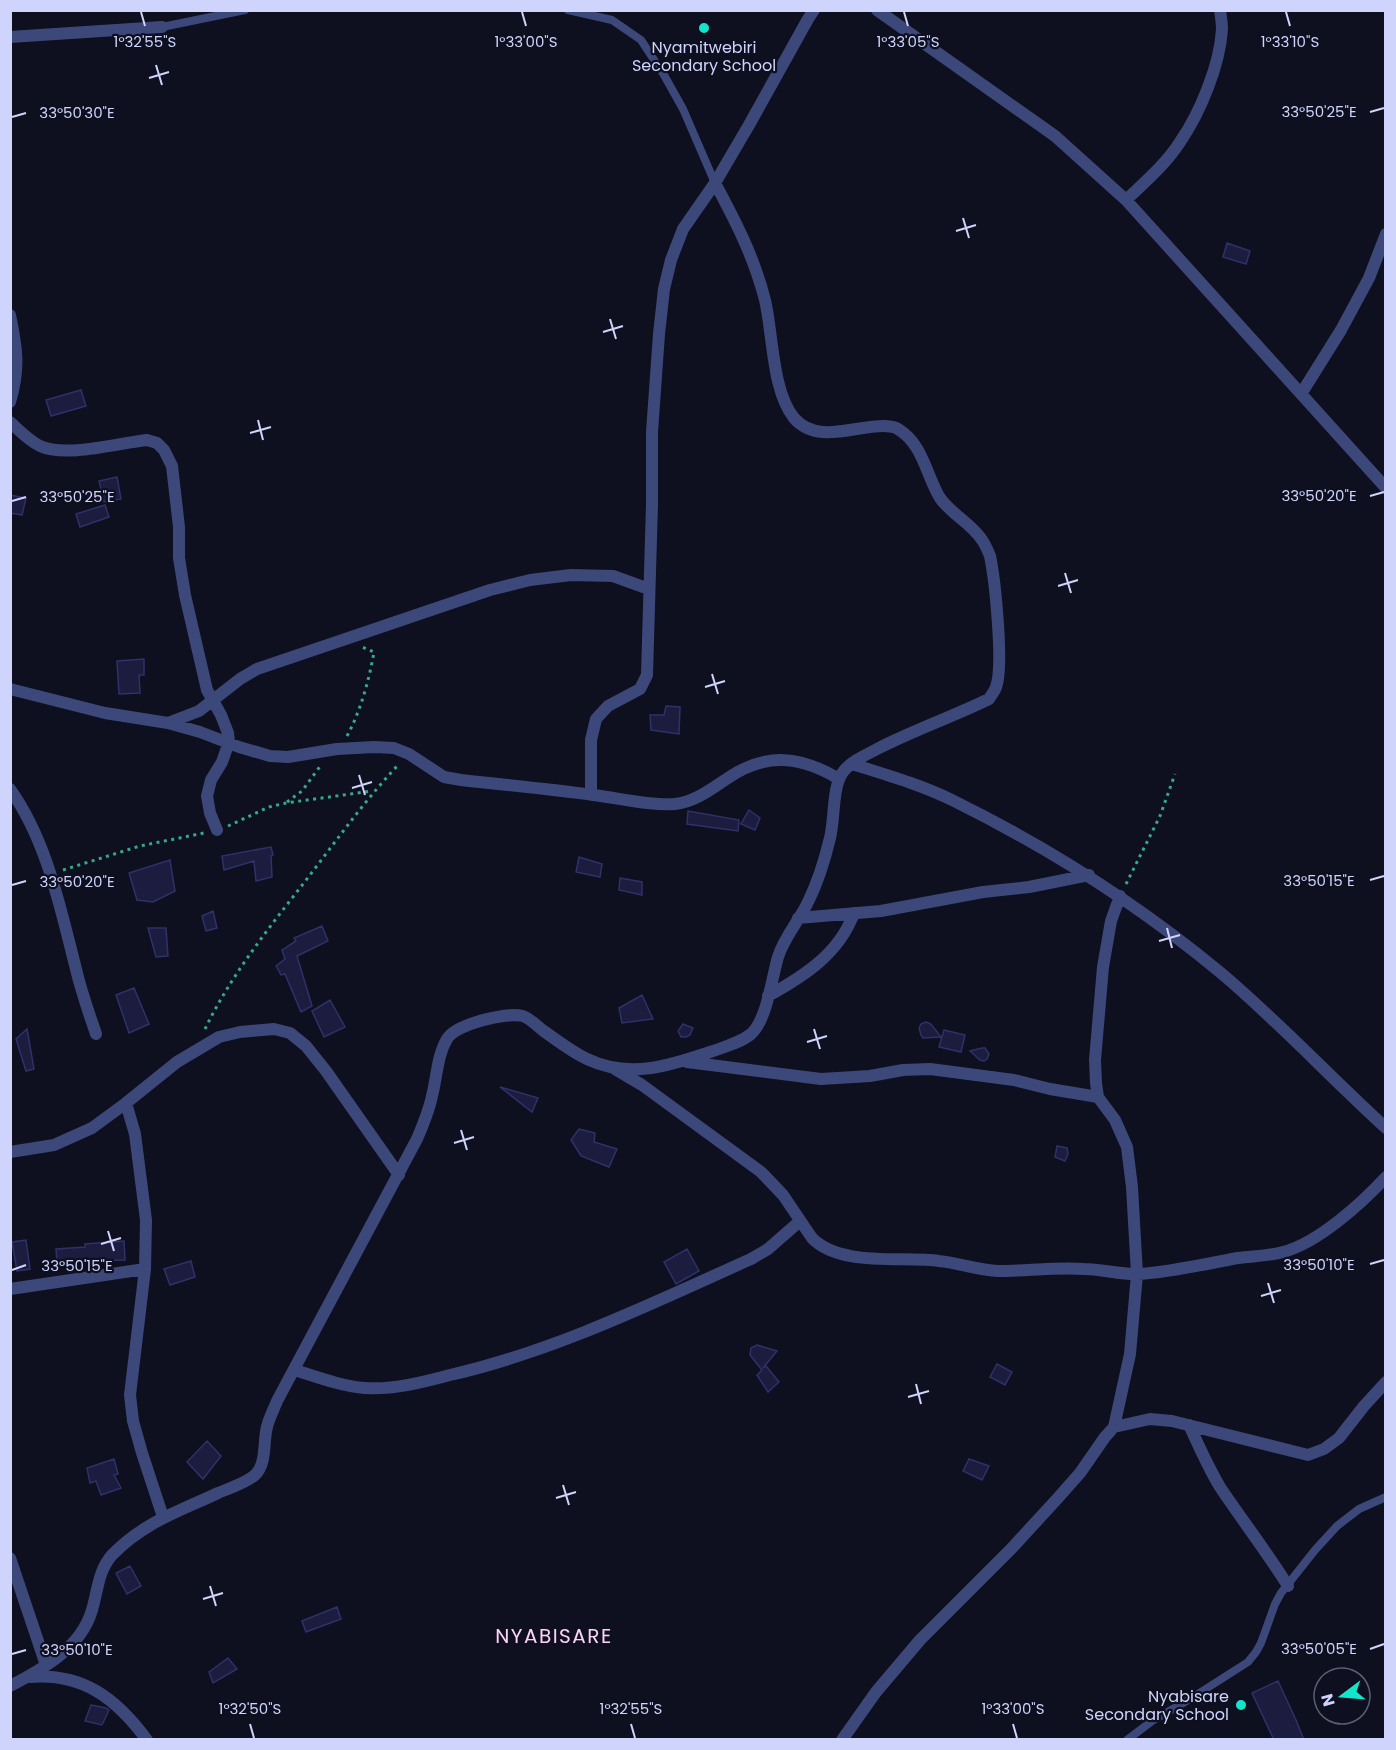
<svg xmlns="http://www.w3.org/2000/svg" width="1396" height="1750" font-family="Poppins,sans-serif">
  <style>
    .building { fill: #1b1c3e; stroke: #2f3169; stroke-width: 1.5 }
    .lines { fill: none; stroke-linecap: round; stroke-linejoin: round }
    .path { stroke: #36a987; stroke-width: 3; stroke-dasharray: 3 4.5; stroke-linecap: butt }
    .lane { stroke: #3c487a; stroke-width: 8 }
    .street { stroke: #3c487a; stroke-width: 12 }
    .ticks { fill: none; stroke: #cfd4fc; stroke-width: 2 }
    .poi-dot { fill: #11e6ca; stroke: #0e0f1f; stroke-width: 2 }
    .labels { text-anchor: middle; stroke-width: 4.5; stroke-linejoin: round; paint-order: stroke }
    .poi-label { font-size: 16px; fill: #cfd4fc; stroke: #0e0f1f }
    .quarter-label { font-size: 20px; letter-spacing: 1.5px; fill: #fcd1f6; stroke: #0e0f1f }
    .ticks-label { font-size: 15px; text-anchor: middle; fill: #cfd4fc; stroke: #0e0f1f; stroke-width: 4.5; stroke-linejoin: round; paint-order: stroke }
  </style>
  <rect width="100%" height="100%" fill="#0e0f1f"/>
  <!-- building -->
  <path class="building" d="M1227,243L1250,251L1246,264L1223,257Z
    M81,390L86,406L51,416L46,400Z
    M117,477L121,499L104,502L99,481Z
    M10,495L26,498L22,515L10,513Z
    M105,505L109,517L80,527L76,514Z
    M144,659V675H139L140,693L119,694L117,661Z
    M666,706L680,707L679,734L651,730L650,715H664Z
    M749,810L760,818L755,830L741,824Z
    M688,811L739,820L738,831L687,824Z
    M271,847L273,855L271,856L272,877L256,881L254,861L224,870L222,856Z
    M579,857L602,864L600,877L576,872Z
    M170,860L175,891L153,902L137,900L129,873Z
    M620,878L642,882V895L619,890Z
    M213,911L217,928L206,931L202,916Z
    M322,926L328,941L297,956L312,1006L301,1012L285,974L281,975L276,966L285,959L282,950L296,941L294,938Z
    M148,928H166L168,956L156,957Z
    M134,988L149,1024L129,1033L116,995Z
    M642,995L653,1019L622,1023L619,1008Z
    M330,1000L345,1027L324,1037L312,1011Z
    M926,1022L931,1024L941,1037L923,1038L921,1035L919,1028L921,1024Z
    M683,1024L693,1028L690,1035L686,1037H681L678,1031Z
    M27,1029L34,1069L26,1071L16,1039Z
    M944,1030L965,1035L961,1052L939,1047Z
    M982,1048H985L989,1054L987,1059L984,1061L980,1060L970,1051Z
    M500,1087L538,1098L532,1112Z
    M579,1129L595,1133L594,1142L617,1149L609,1167L581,1156L571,1140Z
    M1057,1146L1067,1148L1068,1154L1065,1161L1055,1157Z
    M26,1240L30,1269L17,1271L12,1242Z
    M124,1241L125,1260L57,1262L56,1249L85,1247V1244Z
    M687,1249L699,1271L676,1284L664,1262Z
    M191,1261L195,1277L170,1285L164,1269Z
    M757,1345L777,1351L763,1368L766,1366L779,1382L768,1392L757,1375L762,1370L750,1355L751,1348Z
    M997,1364L1012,1372L1005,1385L990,1377Z
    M207,1441L221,1456L203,1479L187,1462Z
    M114,1459L118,1474L114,1475L121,1488L101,1495L96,1481L90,1483L87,1468Z
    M969,1459L989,1466L982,1480L963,1471Z
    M130,1566L141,1586L127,1594L116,1573Z
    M337,1607L341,1619L306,1632L302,1621Z
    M228,1658L237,1669L213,1683L209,1672Z
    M1278,1681L1296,1720L1304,1740H1274L1252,1693Z
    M91,1705L106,1708L109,1710L102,1725L85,1721Z"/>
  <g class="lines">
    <!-- path -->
    <path class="path" d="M347,736C361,710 369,680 374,652L362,647
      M287,802L302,791L321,765
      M228,826L269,807L286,803L372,791
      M63,870L140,846L204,833
      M1126,884L1160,816L1175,774
      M205,1029C232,973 272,924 310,875C339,837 366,799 399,764"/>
    <!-- lane -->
    <path class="lane" d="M568,10L612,20L641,40L664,75L683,109L715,183
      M162,27L245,10
      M1127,1740L1152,1721L1190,1699L1248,1662L1256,1652L1261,1643L1275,1604L1281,1593L1315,1550L1337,1526L1359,1509L1386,1497"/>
    <!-- street -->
    <path class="street" d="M877,10L1055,136L1126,200L1386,488
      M10,37L162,27
      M1126,200C1145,182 1166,164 1180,142C1200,113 1220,65 1222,29C1222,23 1221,17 1220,10
      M10,315C17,348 20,369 10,402
      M1301,394L1341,330L1369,278L1386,234
      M10,422C20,431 28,440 40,446C66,458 118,443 147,440L157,443L164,450L172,466L179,527V558L185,595L207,690L221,715L228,733L229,742L222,762L211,780L207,796L210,813L217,830
      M10,689L105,713L168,723L200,732L239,747L270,756L288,757L337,749L374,747L394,748L409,754L444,777L461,780C505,785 550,789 593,795C619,798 650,806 675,804C695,802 711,789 728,778C766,752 801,756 839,779
      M168,723L199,711L240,679L257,669L490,590L530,580L571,575L613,576L649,589
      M852,764C887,775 922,785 954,801C1049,848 1139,905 1221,973C1278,1021 1330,1077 1386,1128
      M10,789C47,841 60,907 76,969C81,991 89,1013 96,1034
      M591,794V740L596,719L608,706L640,689L647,675L652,504V432L659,334L664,289L671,260L683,229L715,183L749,125L808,19L814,10
      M798,918L881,911L983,892L1029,887L1089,875
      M768,996C804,976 839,954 854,913
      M687,1062L821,1079L870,1076L903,1070L930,1069L1014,1080L1050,1089L1098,1097
      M615,1069L642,1085L761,1172L783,1195L812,1238C840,1267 902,1256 939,1261C959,1263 978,1270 998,1271C1027,1271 1055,1267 1084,1269C1102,1269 1121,1275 1139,1274C1172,1272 1205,1264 1238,1258C1253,1256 1269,1256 1283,1252C1318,1243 1362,1203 1386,1177
      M126,1103L135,1134L146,1220L145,1269L130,1395L133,1421L142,1453L163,1517
      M10,1152L54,1145L92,1128L126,1103L177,1062L219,1037L240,1032L274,1029L290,1033L306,1046L326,1071L399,1175
      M10,1289L145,1269
      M295,1370C317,1377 341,1386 365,1388C393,1390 424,1382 450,1375C555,1351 653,1303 751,1259L768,1249L800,1221
      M1189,1425C1199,1446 1208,1467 1220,1487C1242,1520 1267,1552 1288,1586
      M1114,1427L1130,1354L1137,1274L1132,1187L1127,1147L1115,1120L1098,1097L1096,1083L1095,1060L1103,967L1111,921L1120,896
      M10,1558L46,1665
      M30,1677C83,1673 116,1698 147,1740
      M10,1686C43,1669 81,1648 92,1610C98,1590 98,1571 112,1555C144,1522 178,1512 218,1493C230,1488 246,1483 255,1475C267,1464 263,1441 267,1427C269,1418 274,1409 277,1401L417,1139C423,1125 429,1111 432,1096C437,1077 437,1056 447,1039C456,1024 506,1012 523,1016C531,1019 538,1027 545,1032C558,1041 572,1052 587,1059C629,1079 669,1066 710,1052C724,1047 740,1043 751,1034C767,1020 772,977 778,957C784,937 799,921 808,902C818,882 825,859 830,838C835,818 832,787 843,772C851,761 866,755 877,749C914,730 952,717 989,699C991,695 995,691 996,687C1004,666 995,580 990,556C988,551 985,544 982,540C972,524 951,514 940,498C926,475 923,444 898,429C894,426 890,427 885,426C856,425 817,445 794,418C772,391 773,334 765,300C754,257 736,222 715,183
      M842,1740L876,1692L920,1640L1011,1549L1057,1499L1080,1473L1105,1437L1114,1427L1150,1419L1172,1421L1308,1455L1324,1449L1339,1438L1364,1406L1386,1382"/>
  </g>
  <!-- ticks -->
  <path class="ticks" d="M141,12L145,26M522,12L526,26M904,12L908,26M1286,12L1290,26M156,65L162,85M149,78L169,72M1370,112L1384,108M12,117L26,113M963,218L969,238M956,231L976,225M610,319L616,339M603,332L623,326M258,420L263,440M250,433L271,427M1370,496L1384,492M12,501L26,497M1065,573L1071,593M1058,586L1078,580M712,674L718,694M705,687L725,681M359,775L365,795M352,788L372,782M1370,880L1384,876M12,885L26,881M1167,928L1172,948M1159,941L1180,935M814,1029L820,1049M807,1042L827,1036M461,1130L467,1150M454,1143L474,1137M108,1231L114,1251M101,1244L121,1238M1370,1264L1384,1260M12,1270L26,1265M1268,1283L1274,1303M1261,1296L1281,1290M916,1384L921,1404M908,1397L929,1391M563,1485L569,1505M556,1498L576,1492M210,1586L216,1606M203,1599L223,1593M1370,1649L1384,1644M12,1654L26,1650M250,1724L254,1738M631,1724L635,1738M1013,1724L1017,1738"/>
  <!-- markers -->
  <g class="poi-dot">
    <circle cx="704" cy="28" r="6"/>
    <circle cx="1241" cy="1705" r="6"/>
  </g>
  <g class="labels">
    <!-- poi labels -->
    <g class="poi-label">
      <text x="704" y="53">Nyamitwebiri<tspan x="704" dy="18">Secondary School</tspan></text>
      <text x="1229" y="1702" text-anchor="end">Nyabisare<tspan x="1229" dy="18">Secondary School</tspan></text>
    </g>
    <!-- quarter labels -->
    <g class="quarter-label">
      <text x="554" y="1643">NYABISARE</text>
    </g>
  </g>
  <g class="ticks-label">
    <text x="145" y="47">1°32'55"S</text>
    <text x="526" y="47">1°33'00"S</text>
    <text x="908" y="47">1°33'05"S</text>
    <text x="1290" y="47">1°33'10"S</text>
    <text x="1319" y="117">33°50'25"E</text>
    <text x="77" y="118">33°50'30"E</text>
    <text x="1319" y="501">33°50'20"E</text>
    <text x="77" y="502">33°50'25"E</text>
    <text x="1319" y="886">33°50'15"E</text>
    <text x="77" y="887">33°50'20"E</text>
    <text x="1319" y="1270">33°50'10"E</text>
    <text x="77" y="1271">33°50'15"E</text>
    <text x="1319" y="1654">33°50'05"E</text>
    <text x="77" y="1655">33°50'10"E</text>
    <text x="250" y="1714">1°32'50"S</text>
    <text x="631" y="1714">1°32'55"S</text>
    <text x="1013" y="1714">1°33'00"S</text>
  </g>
  <!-- border -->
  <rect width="1396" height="1750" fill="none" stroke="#cfd4fc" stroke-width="24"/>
  <!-- north arrow -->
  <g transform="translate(1342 1696) rotate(254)"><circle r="28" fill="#0e0f1f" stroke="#5b5e77" stroke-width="1.5"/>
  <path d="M0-4.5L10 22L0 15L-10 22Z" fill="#11e6ca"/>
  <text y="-9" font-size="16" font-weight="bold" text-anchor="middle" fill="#cfd4fc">N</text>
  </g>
</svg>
